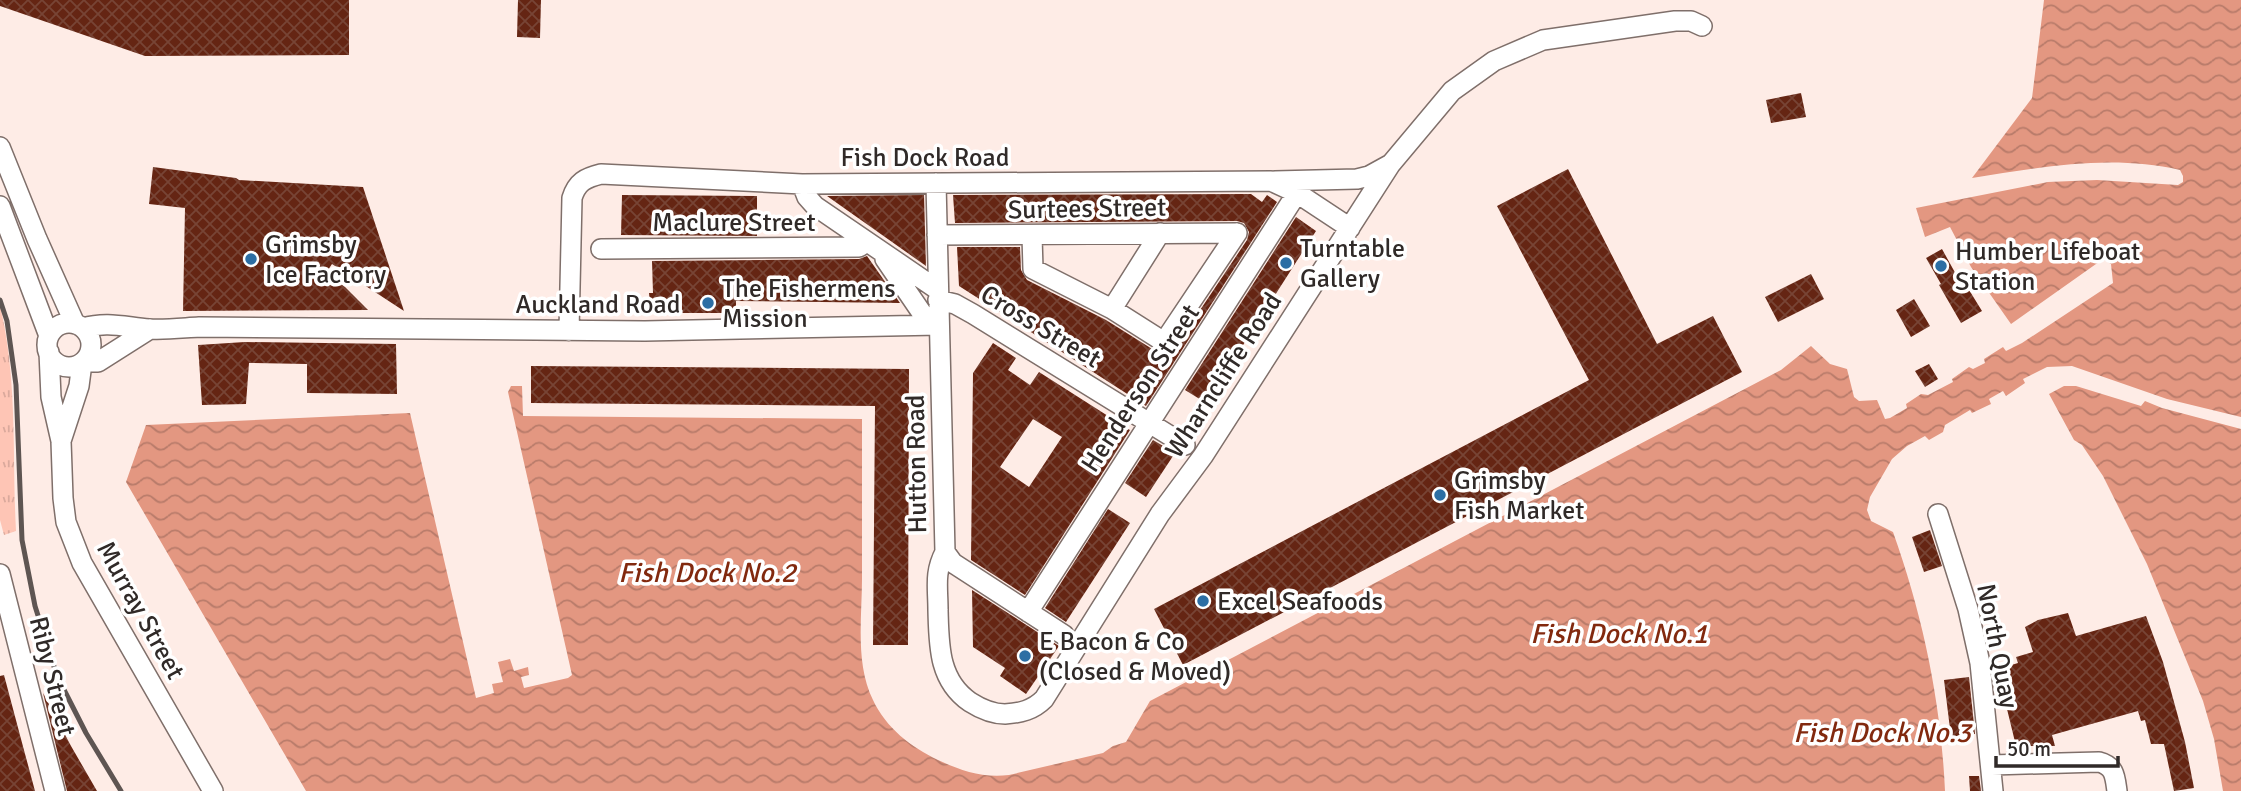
<svg xmlns="http://www.w3.org/2000/svg" width="2241" height="791" font-family="Signika,sans-serif">
  <style>
    .grass { fill: url(#grass-tufts) }
    .water { fill: url(#water-waves) }
    .building { fill: url(#building-cross-hatch); fill-rule: evenodd }
    .lines { fill: none; stroke-linecap: round; stroke-linejoin: round }
    .minor-casing { stroke: #7f6f6a; stroke-width: 22 }
    .minor { stroke: #fff; stroke-width: 19 }
    .rail { stroke: #5e5552; stroke-width: 5 }
    .poi-dot { fill: #2c6ea4; stroke: #fff; stroke-width: 2.5 }
    .labels { text-anchor: middle; stroke-width: 7; stroke-linejoin: round; paint-order: stroke }
    .street-label { font-size: 26px; fill: #302a28; stroke: #fff }
    .poi-label { font-size: 26px; fill: #302a28; stroke: #fff; text-anchor: start }
    .water-label { font-size: 28px; font-style: italic; fill: #82290e; stroke: #fff }
  </style>
  <defs>
    <pattern id="grass-tufts" width="24" height="20" patternUnits="userSpaceOnUse" patternTransform="scale(1.75)"><rect width="24" height="20" fill="#fec5b5"/><path d="M3 7l-1-3M5 7V3M7 7l1-3M15 17l-1-3M17 17v-4M19 17l1-3" fill="none" stroke="#daa99c"/></pattern>
    <pattern id="water-waves" width="16" height="10" patternUnits="userSpaceOnUse" patternTransform="scale(1.75)"><rect width="16" height="10" fill="#e39781"/><path d="M0 5q4-4 8 0t8 0" fill="none" stroke="#b87b6a"/></pattern>
    <pattern id="building-cross-hatch" width="8" height="8" patternUnits="userSpaceOnUse" patternTransform="scale(1.75)"><rect width="8" height="8" fill="#652513"/><path d="M0 0l8 8M0 8l8-8" fill="none" stroke="#774435"/></pattern>
  </defs>
  <rect width="100%" height="100%" fill="#feece6"/>
  <!-- grass -->
  <path class="grass" d="M0,306C18,380 12,457 16,531L4,535L0,520Z"/>
  <!-- water -->
  <path class="water" d="M2044,0H2241V417L2167,399L2072,366L2047,367L2023,379L2025,383L2006,396L2003,391L1989,399L1991,404L1972,413L1970,410L1945,425L1943,432L1929,440L1925,436L1907,446L1892,459L1870,497L1867,510L1871,521L1893,532C1923,616 1941,702 1945,791H306L126,482L146,425L410,413L476,698L494,693L492,684L503,682L498,662L510,659L514,671L528,667L529,675L521,677L524,688L568,678L572,675L508,392L511,386H522L523,416L862,419C862,472 862,525 862,579C862,617 855,664 873,700C886,728 911,747 938,760C962,771 982,778 1009,775L1103,753L1113,746L1126,742L1150,701L1781,370L1811,346L1830,364L1847,369L1854,397L1859,401L1877,400L1885,419L1890,418L1907,408L1906,404L1921,394L1928,395L1953,382L1952,379L1969,367L1973,369L1985,363L1984,359L2003,347L2006,351L2022,343L2113,283L2111,264L2104,260L2096,264L2011,324L1971,267L1950,227L1925,237L1916,208L2048,182L2097,180L2178,185L2183,182V176L2180,170C2111,154 2041,167 1972,178L2032,98Z
    M2064,386H2076L2141,406L2145,401L2162,408L2241,429V791H2223L2214,739L2203,701L2147,564L2103,476L2082,445L2074,440L2049,394Z"/>
  <!-- building -->
  <path class="building" d="M0,0H349V55L145,56L0,6Z
    M518,0H541L540,38L517,37Z
    M1801,93L1806,117L1771,123L1766,100Z
    M153,167L236,178L239,180L363,187L404,311L332,264L328,270L368,310L183,311L185,208L149,204Z
    M1568,169L1657,344L1713,316L1742,372L1183,665L1154,609L1589,380L1497,206Z
    M1251,194L1262,202L1267,195L1277,202L1146,406L959,286L957,247H1020L1021,270L1027,280L1106,320L1157,352L1169,353L1174,349L1247,240L1249,232L1244,223L1237,221L955,223L953,195Z
    M622,195L757,196V236L621,235Z
    M924,195L926,266L827,196Z
    M1296,217L1316,231L1206,403L1185,390Z
    M1942,249L1963,287L1966,285L1982,311L1961,323L1939,285L1941,284L1926,258Z
    M867,256L900,303L736,301V313H651L649,293H653L652,261L859,259Z
    M1811,274L1824,299L1778,322L1765,297Z
    M1914,299L1930,326L1911,337L1896,310Z
    M245,342L396,344L397,394L307,393V364L249,363L246,404L202,405L198,345Z
    M993,343L1016,358L1008,370L1030,385L1039,372L1130,430L1025,595L971,560L973,373ZM1033,419L1062,437L1029,487L1000,467Z
    M1929,364L1938,379L1925,387L1915,371Z
    M531,366L909,369L908,645H873L875,406L531,403Z
    M1153,440L1175,453L1146,497L1125,483Z
    M1108,509L1130,523L1066,622L1045,608Z
    M1930,530L1942,566L1924,572L1912,537Z
    M972,590L1059,646L1026,694L1000,676L1005,668L973,647Z
    M2068,613L2076,636L2146,616L2163,662L2185,742L2194,788L2174,791L2164,744H2151L2145,720L2141,721L2138,711L2052,735L2055,746H2016L2007,709L2016,706L2005,667L2018,663L2016,657L2033,652L2025,627L2038,620Z
    M4,675L21,739L35,791H0V676Z
    M1969,677L1975,734L1951,737L1944,680Z
    M43,693L71,746L97,791H67Z
    M1969,776H1979L1981,791H1970Z"/>
  <g class="lines">
    <!-- minor casing -->
    <g class="minor-casing">
      <path id="minor" d="M0,147L37,239L75,324
        M1275,181L1357,179L1369,176L1389,165
        M936,183L945,552C934,573 938,587 938,610C939,644 938,680 970,702C981,709 992,714 1005,714C1021,713 1033,710 1044,699L1160,514L1203,456L1390,165L1452,91L1494,61L1543,40L1675,21H1691L1702,26
        M802,184L807,197L815,206L938,290
        M0,206L49,336
        M937,235L1237,233
        M1032,236L1033,269L1112,309L1164,342L1237,233
        M601,249L859,247L867,242
        M885,259L930,325
        M938,300L955,304L973,314L1185,445
        M1112,309L1160,233
        M47 345a22 22 0 1 1 44 0a22 22 0 1 1-44 0Z
        M83,328C107,321 125,327 149,329C165,330 182,328 199,327L645,331L939,325
        M569,331L572,198C577,182 585,178 601,174L802,184L1271,181L1297,193L1350,228
        M49,352L51,397L61,441L63,498L66,522L82,563L213,791
        M84,361L98,362L150,329
        M61,441L79,386L82,363
        M1938,514L1968,609L1980,663L1993,791
        M945,552L953,563L1064,635
        M0,574L55,791
        M1028,612L1297,193
        M1992,765L2099,762C2115,766 2115,777 2117,791"/>
    </g>
    <!-- minor -->
    <use href="#minor" class="minor"/>
    <!-- rail -->
    <path class="rail" d="M0,300L7,321L16,385L22,540L35,606L57,676L86,733L121,791"/>
  </g>
  <!-- markers -->
  <g class="poi-dot">
    <circle cx="251" cy="259" r="7"/>
    <circle cx="1286" cy="263" r="7"/>
    <circle cx="1941" cy="266" r="7"/>
    <circle cx="708" cy="303" r="7"/>
    <circle cx="1440" cy="495" r="7"/>
    <circle cx="1203" cy="601" r="7"/>
    <circle cx="1025" cy="656" r="7"/>
  </g>
  <g class="labels">
    <!-- street labels -->
    <g class="street-label">
      <text x="925" y="166">Fish Dock Road</text>
      <text transform="translate(1087 208) rotate(-1)" y="9">Surtees Street</text>
      <text x="734" y="231">Maclure Street</text>
      <text x="598" y="313">Auckland Road</text>
      <text transform="translate(1041 326) rotate(31)" y="9">Cross Street</text>
      <text transform="translate(1223 375) rotate(-57)" y="9">Wharncliffe Road</text>
      <text transform="translate(1140 388) rotate(-57)" y="9">Henderson Street</text>
      <text transform="translate(916 464) rotate(-91)" y="9">Hutton Road</text>
      <text transform="translate(141 610) rotate(61)" y="9">Murray Street</text>
      <text transform="translate(1998 646) rotate(79)" y="9">North Quay</text>
      <text transform="translate(53 676) rotate(76)" y="9">Riby Street</text>
    </g>
    <!-- poi labels -->
    <g class="poi-label">
      <text x="265" y="253">Grimsby<tspan x="265" dy="30">Ice Factory</tspan></text>
      <text x="1300" y="257">Turntable<tspan x="1300" dy="30">Gallery</tspan></text>
      <text x="1955" y="260">Humber Lifeboat<tspan x="1955" dy="30">Station</tspan></text>
      <text x="722" y="297">The Fishermens<tspan x="722" dy="30">Mission</tspan></text>
      <text x="1454" y="489">Grimsby<tspan x="1454" dy="30">Fish Market</tspan></text>
      <text x="1217" y="610">Excel Seafoods</text>
      <text x="1039" y="650">E Bacon &amp; Co<tspan x="1039" dy="30">(Closed &amp; Moved)</tspan></text>
    </g>
    <!-- water labels -->
    <g class="water-label">
      <text x="707" y="582">Fish Dock No.2</text>
      <text x="1619" y="643">Fish Dock No.1</text>
      <text x="1882" y="742">Fish Dock No.3</text>
    </g>
  </g>
  <!-- scale -->
  <path d="M1996 756v10h122v-10" fill="none" stroke="#302a28" stroke-width="3.5"/>
  <text x="2007" y="756" font-size="21" fill="#302a28" stroke="#ffffff" stroke-width="5" paint-order="stroke">50 m</text>
</svg>
